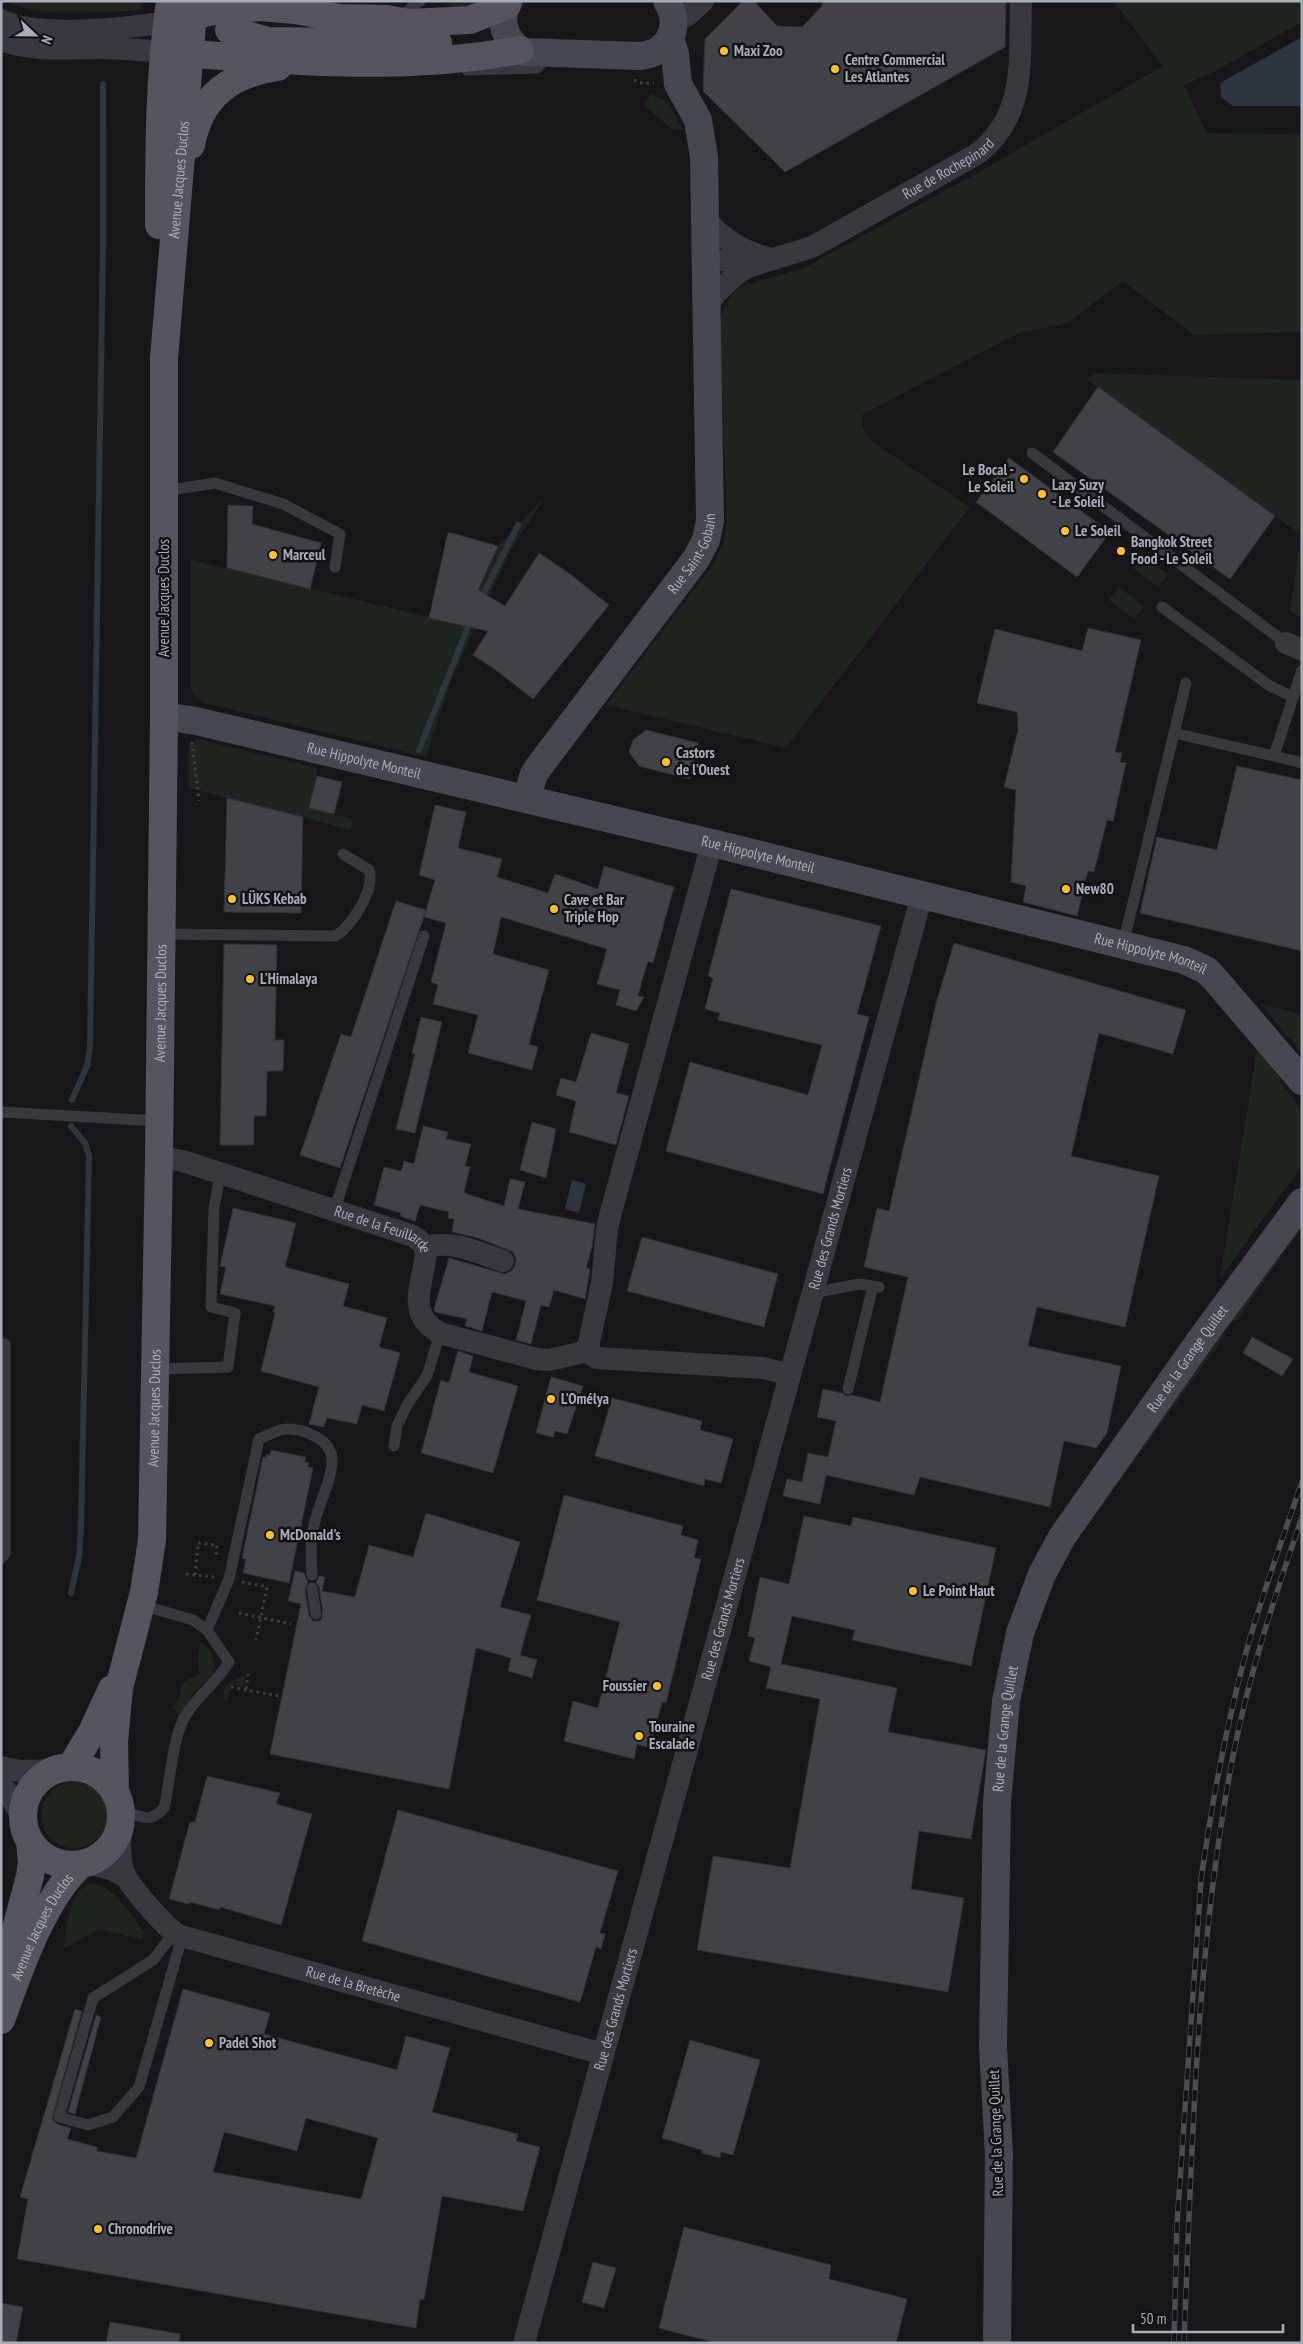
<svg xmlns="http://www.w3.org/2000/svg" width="1303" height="2344" font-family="'PT Sans Narrow',sans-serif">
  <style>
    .green { fill: #1d251e }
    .water { fill: #2c363f }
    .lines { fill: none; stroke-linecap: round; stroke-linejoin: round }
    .stream { stroke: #2c363f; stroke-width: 6 }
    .building { fill: #414247; stroke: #313136; fill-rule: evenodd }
    .path { stroke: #3e4046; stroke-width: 3; stroke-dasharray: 2.5 4; stroke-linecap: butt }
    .lane { stroke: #38393f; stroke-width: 11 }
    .street { stroke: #38393f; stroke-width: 22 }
    .secondary { stroke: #46484f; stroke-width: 28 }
    .primary { stroke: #54555e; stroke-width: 28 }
    .rail-casing { stroke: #4b4d54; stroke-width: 5.5 }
    .rail { stroke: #121215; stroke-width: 4; stroke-dasharray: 11; stroke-linecap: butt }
    .poi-dot { fill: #ffc02a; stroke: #121215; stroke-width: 2 }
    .labels { text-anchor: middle; stroke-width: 5; stroke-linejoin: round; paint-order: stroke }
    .poi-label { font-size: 15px; font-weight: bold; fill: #a8adba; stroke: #121215; text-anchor: start }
    .street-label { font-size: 15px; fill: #a8adba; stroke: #121215 }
  </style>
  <rect width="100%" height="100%" fill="#17171a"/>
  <!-- green -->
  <path class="green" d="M8,1H142V8L134,11C103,11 33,19 8,1Z
    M447,1H481L470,6H447Z
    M1113,1H1302V22L1210,74L1184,85L1207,133L1302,134V332L1194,335L1123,281L1068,323L1019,333L863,414L862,427L871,441L970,507L786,748L606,705L714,563L723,544L727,519L719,317L733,293L743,286L804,268L977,173L1163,66Z
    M651,94L668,102L683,129L673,130L644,105Z
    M1096,373L1302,380V619L1290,611L1301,535L1086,379Z
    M545,497L511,550L478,620L451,681L426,757L205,703L200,701L191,690V560L462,625L498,546Z
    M1142,555L1168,574L1158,587L1133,568Z
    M1119,587L1144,606L1134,619L1109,600Z
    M199,739L316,768L317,777L309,808L353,819L351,830L189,788V745Z
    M1261,1004L1302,1014V1054Z
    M1257,1049L1281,1077L1280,1083L1291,1094L1302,1114V1166L1220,1278Z
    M1302,1220V1227L1238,1319L1225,1325Z
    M1227,1333L1081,1534L1216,1338Z
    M201,1642L211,1652L215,1666L212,1674L193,1693L179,1717L173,1707L180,1696L182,1683L200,1673L198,1658Z
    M246,1675L243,1687L231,1685L227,1704C215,1690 233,1678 246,1675Z
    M41 1815a33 33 0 1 1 66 0a33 33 0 1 1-66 0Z
    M89,1884C110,1881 133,1917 145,1932L142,1940L100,1929L63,1949C67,1930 68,1892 89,1884Z"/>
  <!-- water -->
  <path class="water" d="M1302,37V106H1233L1221,97L1220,83Z
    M572,1180L586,1184L579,1213L565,1209Z"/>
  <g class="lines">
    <!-- stream -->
    <path class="stream" d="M480,601L518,525
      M419,750L471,619
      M72,1100L87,1066L90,1047L103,244V84
      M71,1126L85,1143L89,1156L81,1526L79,1557L71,1593"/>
  </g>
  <!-- building -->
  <path class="building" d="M743,1H754L777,26L802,27L822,6V1H1006L1005,47L785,172L703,91L705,39Z
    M1098,387L1275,516L1230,579L1053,452Z
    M1009,458L1110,532L1077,577L976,502Z
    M228,505L253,506L252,524L321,543L310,589L227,568Z
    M448,532L498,546L478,590L505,606L539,553L570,574L609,605L533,699L496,670L473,655L488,631L429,618Z
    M1088,628L1141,640L1115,752L1122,753L1120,762L1126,763L1113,821L1107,820L1094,872L1088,871L1077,916L1023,902L1026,886L1011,882L1016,790L1004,787L1018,730L1017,712L977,703L995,629L1082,651Z
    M646,730L698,743L689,779L639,766L629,752L633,740Z
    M1237,766L1302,780V951L1140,913L1157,837L1217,850Z
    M317,776L342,782L334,814L309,808Z
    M227,798L303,817L301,913L224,912Z
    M435,805L466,812L458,848L502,859L497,877L548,893L555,874L598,889L604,866L674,887L653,963L648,961L642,981L638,996L644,997L636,1011L616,1005L620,990L597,984L607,949L501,917L493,954L549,970L529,1044L538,1047L532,1070L468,1053L478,1015L433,1004L438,985L431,982L446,923L424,917L435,880L419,875Z
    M731,889L881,926L857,1014L869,1017L823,1194L666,1151L690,1062L808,1095L822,1045L718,1020L720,1013L705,1009L713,978L708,976Z
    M396,901L426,910L340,1168L300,1155L341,1034L351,1037Z
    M954,943L1186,1010L1173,1054L1099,1033L1071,1156L1159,1176L1125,1327L1037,1307L1028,1346L1121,1366L1107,1433L1096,1448L1064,1441L1050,1507L920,1477L914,1495L826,1475L820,1504L783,1496L787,1479L802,1482L808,1453L828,1457L836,1421L817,1417L823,1389L842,1393L847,1396L852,1395L880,1402L908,1277L864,1267L877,1208L889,1211L936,1004Z
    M224,944L277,945L275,1040H284L283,1071H267L266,1116H254V1145H220Z
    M421,1017L442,1022L415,1133L396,1129L415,1054L412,1053Z
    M591,1033L629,1044L616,1093L629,1096L616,1145L569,1132L576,1101L556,1095L561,1078L576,1082Z
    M532,1122L556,1129L546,1178L520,1170Z
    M423,1126L448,1132L446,1139L471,1144L465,1166L470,1167L464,1192L467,1194L504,1206L510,1179L525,1182L518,1209L595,1224L592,1247L586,1268L590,1269L585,1299L554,1290L549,1307L541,1305L531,1344L516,1340L526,1301L492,1292L482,1331L465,1326L467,1319L435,1312L434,1309L449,1258L505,1274L511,1271L515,1266L516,1259L513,1252L478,1238L452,1232L454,1219L448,1218L449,1212L420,1205L415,1221L400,1216L401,1213L374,1205L384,1167L401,1171L404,1161L414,1164Z
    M233,1208L296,1223L285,1267L349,1284L343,1306L387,1318L379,1347L400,1353L384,1411L362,1405L357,1424L327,1418L324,1427L309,1424L319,1387L261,1371L275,1313L273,1312L275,1306L220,1294L226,1267L220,1266Z
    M642,1237L778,1274L764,1327L627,1291Z
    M1252,1337L1293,1359L1282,1376L1243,1353Z
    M458,1351L473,1356L469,1372L518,1386L493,1473L421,1453L441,1380L449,1383Z
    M551,1377L583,1386L567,1434L555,1431L553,1437L536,1433Z
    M612,1398L702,1421L700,1430L733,1439L721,1483L705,1479L704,1486L595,1456Z
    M271,1450L306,1457L305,1462L309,1463L308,1467L313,1468L289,1583L243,1573L246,1559L242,1558L263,1457L266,1458V1454L270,1455Z
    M564,1495L683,1526L681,1535L698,1540L694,1558L701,1559L666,1703L662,1702L650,1748L637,1744L634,1759L564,1741L573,1701L598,1708L620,1622L537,1600Z
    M426,1513L520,1542L500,1607L531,1615L520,1655L537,1660L532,1678L508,1671L511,1658L476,1648L449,1789L270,1754L301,1604L288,1601L295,1571L304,1573L308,1582L305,1589L309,1615L313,1621H318L321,1620L323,1613L319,1587L316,1582L319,1576L325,1577L322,1591L355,1597L369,1545L413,1557Z
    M804,1516L851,1526L853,1517L996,1548L971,1666L852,1640L855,1630L792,1616L781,1664L897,1688L888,1732L986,1750L971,1839L919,1831L911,1889L964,1898L948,1992L697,1950L713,1856L790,1868L820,1699L766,1688L771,1667L749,1661L755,1638L748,1636L760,1577L789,1584Z
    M207,1776L280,1793L276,1804L312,1814L281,1925L220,1907V1910L190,1902L189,1904L169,1899L190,1822H195Z
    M398,1810L618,1871L600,1933L605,1934L601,1949L596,1947L580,2002L362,1941Z
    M183,1989L270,2013L264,2034L397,2070L406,2036L450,2048L432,2112L518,2134L516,2141L540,2147L523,2211L442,2196L424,2300L420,2299L416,2328L17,2259L28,2199L20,2197L75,2009L82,2011L52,2119L57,2124L71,2128L67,2139L97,2147V2151L136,2158ZM306,2118L378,2138L361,2199L213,2172L224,2132L297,2151Z
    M96,2015L101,2017L75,2114L68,2112Z
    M690,2040L760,2060L733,2155L721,2152L720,2158L702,2153V2150L662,2138Z
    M684,2227L831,2265L829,2279L907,2299L896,2343H716L659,2328Z
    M593,2262L616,2268L604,2308L582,2302Z
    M1,2303L23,2307L16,2343H1Z
    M110,2322L180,2334L179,2343H106Z"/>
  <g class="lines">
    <!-- path -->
    <path class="path" d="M634,80L642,83H654
      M192,742L199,801
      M186,1574L214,1577
      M195,1575L198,1543L217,1545L216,1559
      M242,1582L267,1587L256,1640
      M239,1613L291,1624
      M231,1687L278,1696
      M246,1689L248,1674"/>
    <!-- lane -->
    <path class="lane" d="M396,16L406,12L420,1
      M467,70L537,68L548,56
      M1032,453L1286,643
      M164,491L215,483L283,504L340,534L335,567
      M1162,607L1270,686L1293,697
      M1174,733L1274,756L1302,670
      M1274,756L1302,763
      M162,934L335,936C351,928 376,888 369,870L343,854
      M1123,945L1186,683
      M1,1112L159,1121
      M334,1211L424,936
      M813,1293L859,1284L879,1287
      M155,1369L228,1367L235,1313L211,1307L214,1208L220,1174
      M848,1389L873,1286
      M394,1446L397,1426L407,1405L427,1376L440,1333
      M1,1558L5,1554V1344
      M312,1588L316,1614
      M207,1630L229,1579L259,1439C267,1436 279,1428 288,1429C304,1429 330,1439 332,1458C333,1478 318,1505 314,1525C310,1541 311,1558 312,1575
      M120,1808C138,1816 149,1825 164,1808C171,1780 171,1747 183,1720C194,1698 216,1684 229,1662L207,1630L193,1620L141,1605
      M174,1933L153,1960L93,1998L59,2117L88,2125L113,2117L139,2087L182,1937"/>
    <!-- street -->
    <g class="street">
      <path d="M1,20C36,39 128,28 167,22"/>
      <path d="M674,21L688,15L703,1"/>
      <path d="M1,40C32,52 65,48 97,48C119,48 141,50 163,52"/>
      <path d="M705,218C723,241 745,253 773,259"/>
      <path d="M705,261L757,259"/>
      <path id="s1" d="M706,315L710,302L716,293L739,272L751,266L812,247L977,154C1028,115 1019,59 1021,1"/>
      <path d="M1286,643L1302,650"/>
      <path d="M712,843L611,1212L607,1229L602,1283L588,1347L592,1355L597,1358L764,1368L790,1375"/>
      <path id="s2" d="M159,1157L183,1161L413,1236C417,1239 422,1242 424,1246C427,1252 425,1260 424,1266C419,1293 410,1317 440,1333L537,1359L549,1360L588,1351"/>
      <path d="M425,1247C452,1239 478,1253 503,1261"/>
      <path d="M1,1767L19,1771L57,1770"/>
      <path d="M1,1783L23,1817"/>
      <path id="s3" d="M121,1823C120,1838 119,1855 123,1870C127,1884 165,1927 178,1935L603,2054"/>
      <path d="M88,1863L113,1870L126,1877"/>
      <path id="s4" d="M524,2343L922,895"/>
    </g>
    <!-- secondary -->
    <g class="secondary">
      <path d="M509,1C496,19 506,43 524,52L640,56C670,53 682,27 667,1"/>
      <path id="s5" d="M164,716L196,721L712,843L1184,960L1206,970L1214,978L1302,1081"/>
      <path id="s6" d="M526,799L534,774L541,764L696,559L706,540L710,521L704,157L698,120L678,84L675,54L670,38"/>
      <path id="s7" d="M997,2343L999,2154L993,2047L997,1802L1006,1701L1020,1633L1042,1574L1062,1537L1201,1339L1302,1202"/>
    </g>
    <!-- primary -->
    <g class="primary">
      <path d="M176,20L214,11L260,7L295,10L339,18L387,19L409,23L470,20L507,5"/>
      <path d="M229,30L268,41L438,43"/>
      <path d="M169,52C285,61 404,72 520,50"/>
      <path d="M191,145C200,96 230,74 278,67"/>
      <path d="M159,225C159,150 159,76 170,1"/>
      <path d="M71,1767L92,1732L112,1689"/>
      <circle cx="72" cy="1816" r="49"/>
      <path id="s8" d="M115,1793L114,1742L119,1688L144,1592L152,1540L159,1157L164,716V358L194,1"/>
      <path d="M5,1970L30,1876L32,1862L30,1842"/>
      <path id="s9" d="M1,2020C19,1971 42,1901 80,1865"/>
    </g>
    <!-- rail casing -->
    <g class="rail-casing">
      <path id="rail" d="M1174,2343L1177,2224L1201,1880C1212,1801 1227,1722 1248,1645C1264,1590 1283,1536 1302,1482
        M1184,2343C1192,2147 1196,1948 1233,1756C1249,1674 1275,1596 1302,1517"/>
    </g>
    <!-- rail -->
    <use href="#rail" class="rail"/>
  </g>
  <!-- markers -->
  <g class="poi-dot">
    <circle cx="724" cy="51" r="5"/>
    <circle cx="835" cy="69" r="5"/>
    <circle cx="1024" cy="479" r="5"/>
    <circle cx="1042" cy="494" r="5"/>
    <circle cx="1065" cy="531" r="5"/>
    <circle cx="1121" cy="551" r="5"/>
    <circle cx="273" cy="555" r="5"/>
    <circle cx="666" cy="762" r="5"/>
    <circle cx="1066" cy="889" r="5"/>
    <circle cx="232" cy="899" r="5"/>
    <circle cx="554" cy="909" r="5"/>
    <circle cx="250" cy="979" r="5"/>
    <circle cx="551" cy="1399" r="5"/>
    <circle cx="270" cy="1535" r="5"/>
    <circle cx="913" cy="1591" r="5"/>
    <circle cx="657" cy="1686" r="5"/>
    <circle cx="639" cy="1736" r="5"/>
    <circle cx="209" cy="2043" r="5"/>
    <circle cx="98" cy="2229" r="5"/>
  </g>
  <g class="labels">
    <!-- poi labels -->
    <g class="poi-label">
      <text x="734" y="56">Maxi Zoo</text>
      <text x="845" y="65">Centre Commercial<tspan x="845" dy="17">Les Atlantes</tspan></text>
      <text x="1014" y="475" text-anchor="end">Le Bocal -<tspan x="1014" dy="17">Le Soleil</tspan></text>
      <text x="1052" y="490">Lazy Suzy<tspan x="1052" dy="17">- Le Soleil</tspan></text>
      <text x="1075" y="536">Le Soleil</text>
      <text x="1131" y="547">Bangkok Street<tspan x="1131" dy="17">Food - Le Soleil</tspan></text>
      <text x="283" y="560">Marceul</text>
      <text x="676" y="758">Castors<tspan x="676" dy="17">de l'Ouest</tspan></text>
      <text x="1076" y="894">New80</text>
      <text x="242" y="904">LÜKS Kebab</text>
      <text x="564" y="905">Cave et Bar<tspan x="564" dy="17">Triple Hop</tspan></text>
      <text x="260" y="984">L'Himalaya</text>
      <text x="561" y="1404">L'Omélya</text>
      <text x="280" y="1540">McDonald's</text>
      <text x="923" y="1596">Le Point Haut</text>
      <text x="647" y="1691" text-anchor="end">Foussier</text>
      <text x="649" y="1732">Touraine<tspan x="649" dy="17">Escalade</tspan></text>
      <text x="219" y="2048">Padel Shot</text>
      <text x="108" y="2234">Chronodrive</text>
    </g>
    <!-- street labels -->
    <g class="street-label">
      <text dy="5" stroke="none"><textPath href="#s1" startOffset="290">Rue de Rochepinard</textPath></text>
      <text dy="5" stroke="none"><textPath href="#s8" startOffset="1618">Avenue Jacques Duclos</textPath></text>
      <text dy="5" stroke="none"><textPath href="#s6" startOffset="299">Rue Saint-Gobain</textPath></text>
      <text transform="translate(164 598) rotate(-90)" y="5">Avenue Jacques Duclos</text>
      <text dy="5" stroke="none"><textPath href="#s5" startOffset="205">Rue Hippolyte Monteil</textPath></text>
      <text dy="5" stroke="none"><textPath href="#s5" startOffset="610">Rue Hippolyte Monteil</textPath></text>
      <text dy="5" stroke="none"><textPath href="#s5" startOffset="1015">Rue Hippolyte Monteil</textPath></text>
      <text dy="5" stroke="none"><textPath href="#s8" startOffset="794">Avenue Jacques Duclos</textPath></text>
      <text dy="5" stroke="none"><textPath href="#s4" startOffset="1156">Rue des Grands Mortiers</textPath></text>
      <text dy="5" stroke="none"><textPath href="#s2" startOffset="236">Rue de la Feuillarde</textPath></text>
      <text dy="5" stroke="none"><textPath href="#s7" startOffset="1035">Rue de la Grange Quillet</textPath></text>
      <text dy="5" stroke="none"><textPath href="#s8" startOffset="389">Avenue Jacques Duclos</textPath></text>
      <text dy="5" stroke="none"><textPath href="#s4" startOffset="751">Rue des Grands Mortiers</textPath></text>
      <text dy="5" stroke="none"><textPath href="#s7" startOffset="615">Rue de la Grange Quillet</textPath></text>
      <text dy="5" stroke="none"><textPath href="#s9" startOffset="102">Avenue Jacques Duclos</textPath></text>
      <text dy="5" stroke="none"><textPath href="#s3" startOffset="315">Rue de la Bretèche</textPath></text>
      <text dy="5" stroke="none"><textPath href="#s4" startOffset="346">Rue des Grands Mortiers</textPath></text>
      <text transform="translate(996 2133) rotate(-92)" y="5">Rue de la Grange Quillet</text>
    </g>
  </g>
  <!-- border -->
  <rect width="1303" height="2344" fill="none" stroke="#a8adba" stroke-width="5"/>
  <!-- north arrow -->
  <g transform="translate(35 35) rotate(112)" stroke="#121215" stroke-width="4" paint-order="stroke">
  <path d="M0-4L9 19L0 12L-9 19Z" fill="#a8adba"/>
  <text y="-8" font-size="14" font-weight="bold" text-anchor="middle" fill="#a8adba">N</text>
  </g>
  <!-- scale -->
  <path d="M1133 2324v8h150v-8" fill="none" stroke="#a8adba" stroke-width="2.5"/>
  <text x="1140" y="2324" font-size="15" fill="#a8adba" stroke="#121215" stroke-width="4" paint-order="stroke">50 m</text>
</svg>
